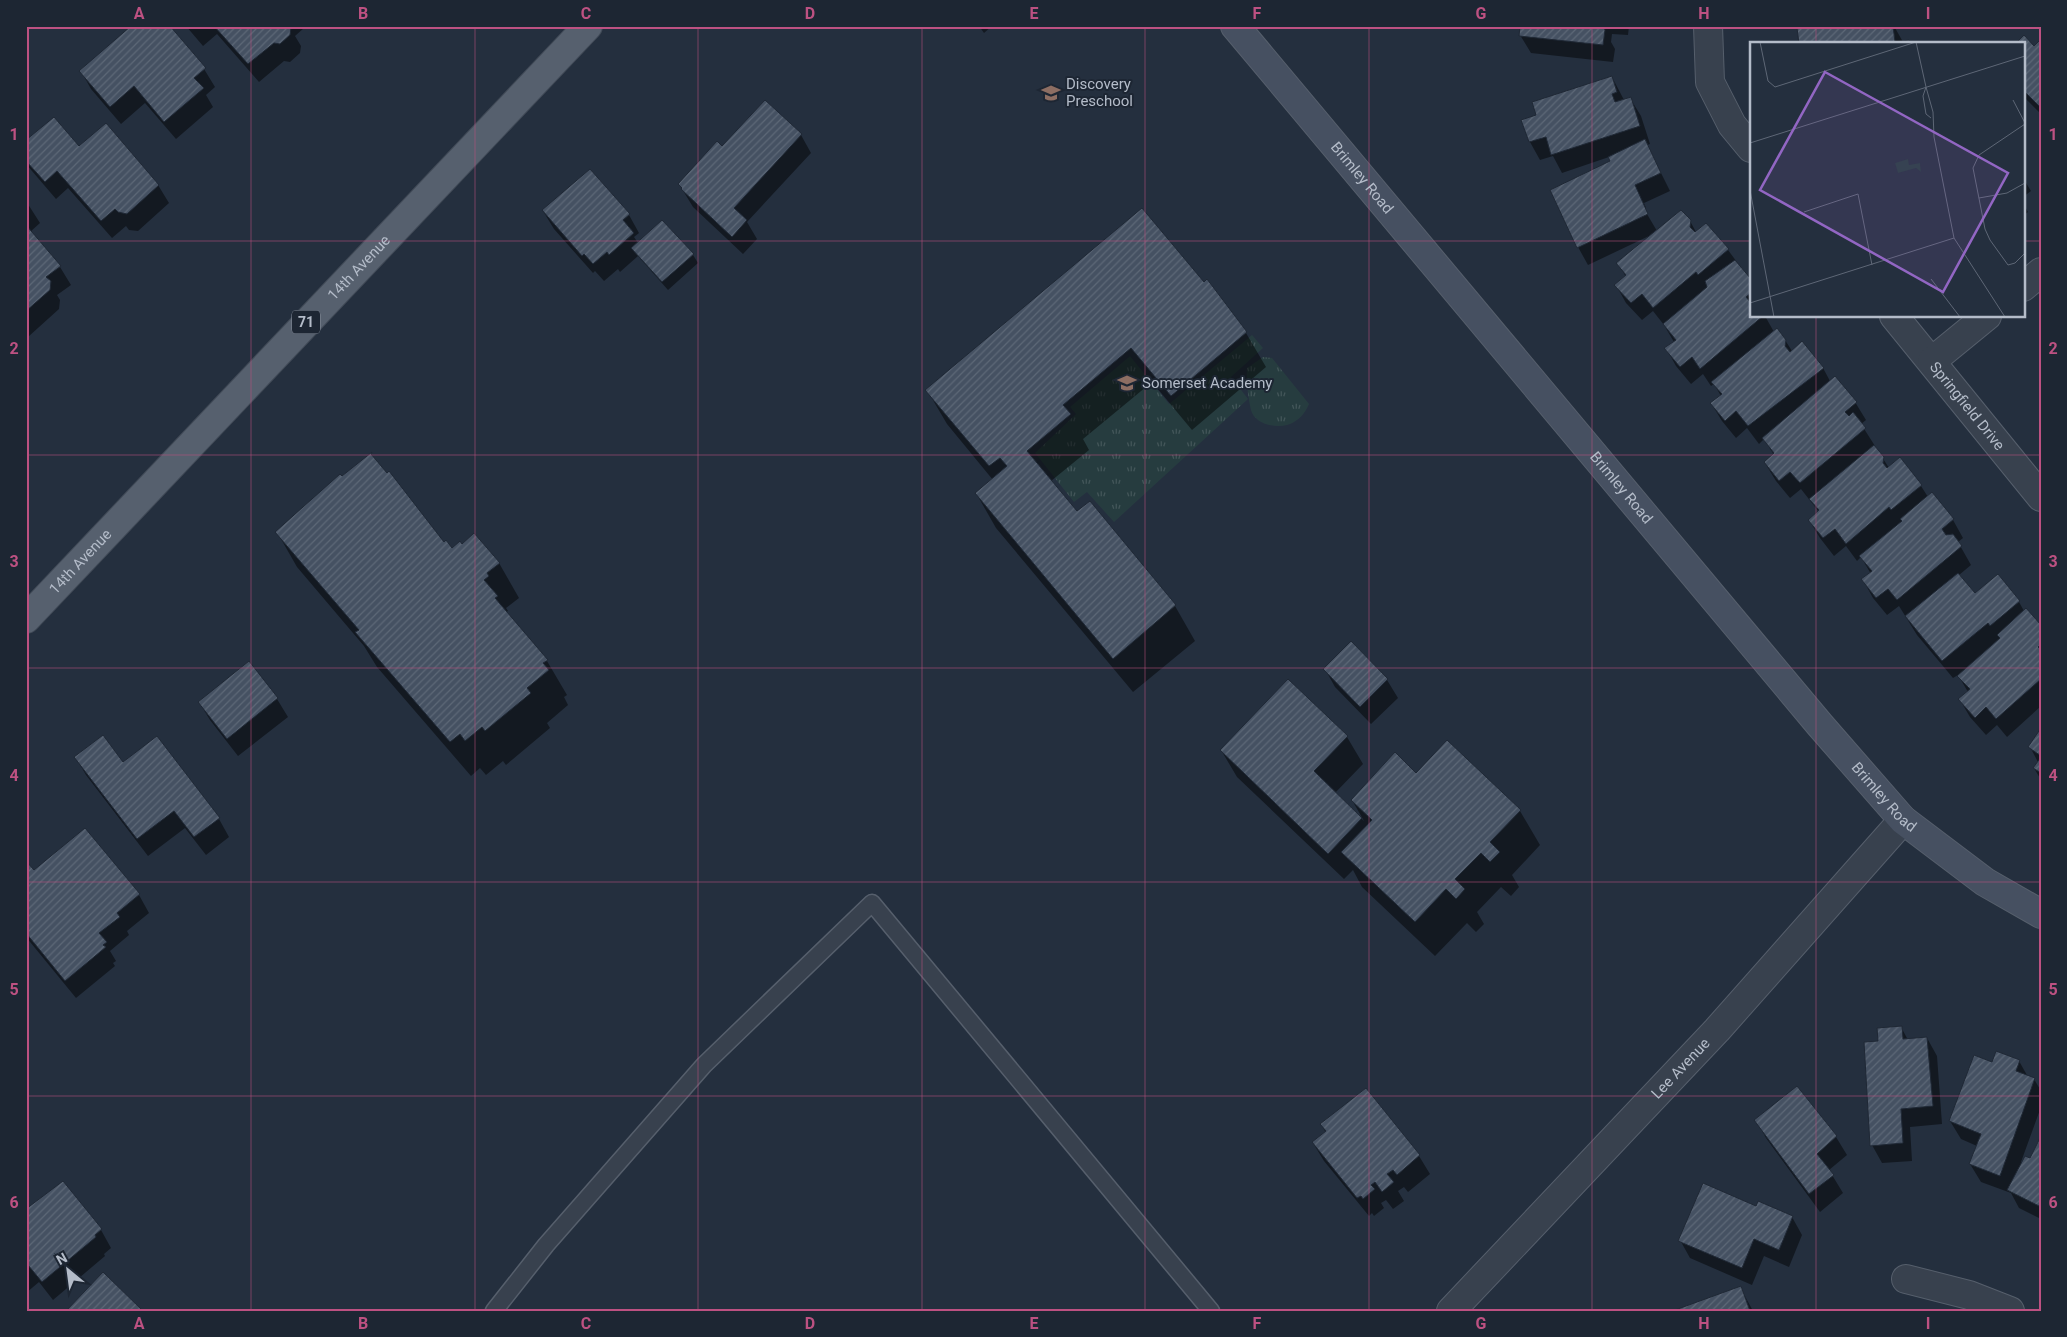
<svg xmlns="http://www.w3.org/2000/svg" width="2067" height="1337" font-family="Roboto,sans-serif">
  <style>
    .park { fill: url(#park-tufts) }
    .shadow { fill: #0007 }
    .building { fill: url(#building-hatch); stroke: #1f2835 }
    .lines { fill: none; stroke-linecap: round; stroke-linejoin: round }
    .lane-casing { stroke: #565f6c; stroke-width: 19 }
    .street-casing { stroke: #565f6c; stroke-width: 30 }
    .secondary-casing { stroke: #565f6c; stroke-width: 30 }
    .primary-casing { stroke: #414a57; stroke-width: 30 }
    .lane { stroke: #38414e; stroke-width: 16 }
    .street { stroke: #38414e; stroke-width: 28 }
    .secondary { stroke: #465061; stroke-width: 28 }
    .primary { stroke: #56606e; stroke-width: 28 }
    .grid { fill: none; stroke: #bd5182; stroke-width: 1; stroke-opacity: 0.55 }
    .labels { text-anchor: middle; stroke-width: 4; stroke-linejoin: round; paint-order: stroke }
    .shield { fill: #1d2633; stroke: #878f9c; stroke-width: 1 }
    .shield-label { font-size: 14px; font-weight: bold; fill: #b4bcc9 }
    .poi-label { font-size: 15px; fill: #b4bcc9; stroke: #1d2633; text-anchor: start }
    .street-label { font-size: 15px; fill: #b4bcc9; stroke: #1d2633 }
    .inset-road { fill: none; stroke: #5e6776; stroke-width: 1 }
    .view { fill: #9266c3; fill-opacity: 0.15; stroke: #9266c3; stroke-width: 2.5 }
    .inset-edge { fill: none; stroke: #b4bcc9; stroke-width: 2.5 }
    .neatline { fill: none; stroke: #bd5182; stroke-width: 2 }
    .grid-label { font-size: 16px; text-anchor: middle; font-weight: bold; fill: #bd5182 }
  </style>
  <defs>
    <pattern id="park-tufts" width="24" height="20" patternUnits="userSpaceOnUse" patternTransform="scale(1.25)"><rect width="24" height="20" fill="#263c3f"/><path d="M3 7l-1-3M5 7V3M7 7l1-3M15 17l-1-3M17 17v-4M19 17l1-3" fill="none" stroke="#435659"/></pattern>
    <pattern id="building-hatch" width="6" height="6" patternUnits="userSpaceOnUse" patternTransform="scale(1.25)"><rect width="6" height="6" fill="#455162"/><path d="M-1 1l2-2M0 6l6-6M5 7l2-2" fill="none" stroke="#5d6877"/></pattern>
  </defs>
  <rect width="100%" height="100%" fill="#242f3e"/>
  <!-- park -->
  <path class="park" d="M1252,335L1263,348L1231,377L1248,399L1114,522L1087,492L1074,502L1035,453L1076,414L1070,407L1130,356L1169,404Z
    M1263,357L1272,358L1309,404C1306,411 1301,418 1294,422C1282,430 1255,426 1251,410C1248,397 1246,381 1247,368Z"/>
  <!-- shadow -->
  <path class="shadow" d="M186,26H303L304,28L295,36L301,46L300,53L290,62L284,61L259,82L217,34L203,46Z
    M979,26H992L984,33Z
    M1518,26H1629L1628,35L1612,34L1611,42L1615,49L1613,62L1531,53L1520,35L1521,29Z
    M1835,26L1837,30L1894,26L1903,42L1800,44Z
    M2024,37L2034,48L2041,41V114L2023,96Z
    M204,69L215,87L206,95L213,107L176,139L145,103L121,124L91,89L81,71Z
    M1612,77L1624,100L1630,98L1641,116L1650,144L1647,145L1670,191L1644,203L1646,208L1644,209L1657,231L1690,221L1696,232L1728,250L1751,281V316H1765L1774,332L1785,340L1792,351L1823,368L1830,381L1855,402L1866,420L1861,424L1889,468L1921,486L1928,497L1953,520L1963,538L1958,542L1971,565L1959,575L1974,595L2019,602L2024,611L2041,627V706L2007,737L1997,725L1986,735L1970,717L1960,700L1968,692L1958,675L1953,678L1917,635L1899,606L1887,615L1873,598L1863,580L1871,574L1861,557L1857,561L1846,546L1834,556L1820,538L1809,520L1819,512L1801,489L1790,498L1776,481L1765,463L1774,455L1764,439L1759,444L1747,428L1736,438L1722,421L1711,403L1721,396L1714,384L1711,386L1703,374L1691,384L1676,366L1666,348L1674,342L1664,325L1653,311L1642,320L1626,303L1616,285L1626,277L1618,263L1649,236L1588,265L1578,247L1611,162L1609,157L1562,173L1553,156L1540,160L1530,142L1523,121L1538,116Z
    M765,102L801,135L811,153L747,222L757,239L743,254L693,207L679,184L722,148Z
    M26,142L79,148L158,185L169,203L138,231L129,230L126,226L112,238L68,188L56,199L26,164Z
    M2023,178L2031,191L2023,197Z
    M26,201L40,223L30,232L60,267L71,285L57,295L60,300L59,309L28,337L26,334Z
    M2023,203L2028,212L2023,216Z
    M543,211L629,215L639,233L634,237L638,243L693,255L698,263L668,290L638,256L620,272L618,269L604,281L595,271L593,273L554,229Z
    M1207,281L1246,333L1266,367L1192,430L1152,382L1083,439L1089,450L1051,481L1077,513L1089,503L1175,606L1195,641L1133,692L996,528L976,493L993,480L947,424L927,390L1204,284Z
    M277,532L444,543L452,549L499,563L519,598L506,608L508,611L506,612L547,661L567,695L564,697L568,705L547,723L550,728L506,765L503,761L486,775L480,768L471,776L377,667L364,646L297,567Z
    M249,663L277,699L288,717L238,756L210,720L199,702Z
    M1325,669L1387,680L1398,698L1371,724L1335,687Z
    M1288,681L1347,737L1363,764L1335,793L1364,821L1352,800L1520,811L1540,845L1512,875L1519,887L1511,896L1501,887L1477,912L1484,924L1476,932L1467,923L1435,956L1362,887L1353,870L1344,879L1237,777L1221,750Z
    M2041,730V780L2034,768L2038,762L2030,747Z
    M157,738L219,819L229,837L206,855L185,828L148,856L86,775L76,758L123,763Z
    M85,830L139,895L149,913L127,931L129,935L110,951L116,961L113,963L115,966L76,998L26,937V863L34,872Z
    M1901,1027L1908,1040L1927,1038L1937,1056L1942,1124L1910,1127L1912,1161L1882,1163L1872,1145L1879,1042Z
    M2019,1061L2028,1077L2034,1079L2041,1091V1107L2021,1162L2030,1160L2041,1139V1219L2019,1208L2011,1193L1981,1182L1970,1164L1977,1146L1961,1139L1950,1121L1993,1063Z
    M1797,1087L1836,1137L1847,1155L1829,1170L1843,1193L1820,1212L1766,1138L1756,1120Z
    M1366,1089L1419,1156L1430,1174L1408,1192L1404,1187L1398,1191L1404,1201L1393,1209L1386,1200L1381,1203L1384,1208L1374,1216L1372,1213L1369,1216L1324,1161L1313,1143L1326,1133L1321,1124Z
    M1757,1207L1792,1217L1802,1235L1789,1267L1764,1256L1752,1285L1690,1258L1680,1240Z
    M26,1212L101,1230L111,1248L104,1254L105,1256L53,1300L39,1282L26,1293Z
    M1740,1287L1753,1311H1676Z"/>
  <!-- building -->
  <path class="building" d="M131,26H170L206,68L194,78L204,88L164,122L134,86L110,107L79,71Z
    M214,26H290L291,27L290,35L280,44L274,43L248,64Z
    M1520,26H1603L1605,30L1603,45L1519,36Z
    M1814,26H1835V28L1893,26L1895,42L1909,40L1910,44H1799L1797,28Z
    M2024,35L2034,46L2041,39V108L2023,90V44H2015Z
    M1612,76L1617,92L1612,94L1615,102L1631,97L1640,126L1551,155L1546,137L1529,142L1521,120L1536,115L1532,102Z
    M765,100L802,134L734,208L747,220L732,237L681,189L682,188L678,184L717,141L722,146Z
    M54,117L79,146L106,123L159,185L127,214L118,212L115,209L101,221L57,171L45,182L26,161V140Z
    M1645,139L1661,173L1635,185L1648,214L1577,248L1550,190L1610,161L1608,157Z
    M590,169L630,214L623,220L634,233L609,255L607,252L593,264L584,254L582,256L542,210Z
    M1142,208L1204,282L1207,279L1247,332L1171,396L1131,348L1063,405L1071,414L1027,451L1077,511L1090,501L1176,605L1113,659L975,493L1007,466L1000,458L989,466L925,390Z
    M1681,210L1691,220L1690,227L1695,232L1706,223L1729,249L1698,275L1696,272L1653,308L1642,294L1631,303L1614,285L1626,275L1616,263Z
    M662,220L694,254L662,282L631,248Z
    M26,225L61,266L46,277L51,281L50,290L26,311Z
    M1735,260L1751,279V293L1746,297L1751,303V316H1763L1700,369L1692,357L1680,367L1664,348L1676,340L1663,324L1707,287L1705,281Z
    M1777,328L1786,340L1785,346L1790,352L1802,341L1824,368L1748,426L1736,411L1725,421L1710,403L1722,394L1711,382Z
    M1835,376L1857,402L1845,412L1849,416L1853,412L1866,428L1800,483L1790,472L1779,481L1764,462L1774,453L1762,438Z
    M1874,445L1884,457L1883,463L1887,468L1900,457L1922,485L1891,510L1889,507L1846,544L1835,529L1823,538L1808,520L1819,510L1809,499Z
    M372,452L371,454L387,473L389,471L444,542L446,540L452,548L460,541L462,544L474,533L500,563L487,573L489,576L484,580L498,596L495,598L548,660L543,663L549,670L527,688L531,693L485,731L482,727L465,741L460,734L450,742L355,632L359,630L275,532L340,474L342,476Z
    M1932,492L1954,519L1942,529L1946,535L1953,534L1962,546L1897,600L1888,589L1876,598L1861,579L1872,571L1859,556L1902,521L1900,519Z
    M1958,573L1975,593L1998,574L2020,601L1990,626L1988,623L1942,661L1905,616Z
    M2026,608L2041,625V644L2038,647L2041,650V679L1996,719L1986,707L1975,718L1958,699L1970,689L1957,676L2000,638L1997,635Z
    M1351,641L1388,679L1360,707L1323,669Z
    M249,661L278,698L227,739L198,702Z
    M1288,679L1348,736L1314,771L1362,818L1328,854L1220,750Z
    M2041,728V756L2028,747Z
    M103,735L123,762L157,736L220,818L194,837L174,811L137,839L74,757Z
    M1447,740L1521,810L1490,842L1500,852L1490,862L1481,853L1455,879L1465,889L1456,899L1446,889L1415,922L1341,852L1372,820L1351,800L1395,752L1416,773Z
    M2041,757V773L2033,768Z
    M85,828L140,894L117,913L120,917L99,933L107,942L103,945L106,947L65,981L26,933V861L34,870Z
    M1902,1026L1903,1039L1927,1037L1933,1106L1901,1109L1903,1143L1870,1146L1864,1042L1878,1041L1877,1028Z
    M1996,1051L2020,1060L2016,1071L2035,1078L2000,1176L1969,1164L1981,1134L1949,1121L1974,1055L1992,1062Z
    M1797,1086L1837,1136L1817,1154L1834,1175L1809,1194L1754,1120Z
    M1366,1088L1420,1155L1397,1175L1393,1170L1387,1174L1394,1182L1382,1192L1375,1182L1371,1185L1375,1189L1363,1199L1361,1196L1357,1198L1312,1142L1326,1131L1320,1124Z
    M2041,1136V1207L2007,1190L2025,1156L2030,1158Z
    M63,1181L102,1229L95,1235L96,1237L42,1282L28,1265L26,1267V1209Z
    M1703,1183L1756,1206L1758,1201L1793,1216L1779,1250L1754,1239L1742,1268L1678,1241Z
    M103,1272L143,1311H66Z
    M1741,1286L1750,1311H1675V1310Z"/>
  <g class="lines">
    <!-- lane casing -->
    <g class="lane-casing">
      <path id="lane" d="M494,1311L546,1245L704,1065L872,903L1211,1311"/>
    </g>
    <!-- street casing -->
    <g class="street-casing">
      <g id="street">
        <path d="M1708,26L1710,82L1732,125L1751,148"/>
        <path d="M2023,287L2041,272"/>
        <path id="s1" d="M1894,316L2041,497"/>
        <path d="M1932,361L1987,316"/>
        <path d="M1906,1279L1969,1295L2010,1311"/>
        <path id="s2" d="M1451,1311L1717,1030L1903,820"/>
      </g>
    </g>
    <!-- secondary casing -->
    <g class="secondary-casing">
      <g id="secondary">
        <path id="s3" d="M1235,26L1820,725L1903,820L1985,882L2041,914"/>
      </g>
    </g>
    <!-- primary casing -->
    <g class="primary-casing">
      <g id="primary">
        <path id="s4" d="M26,619L588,26"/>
      </g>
    </g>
    <!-- lane -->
    <use href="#lane" class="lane"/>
    <!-- street -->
    <use href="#street" class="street"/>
    <!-- secondary -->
    <use href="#secondary" class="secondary"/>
    <!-- primary -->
    <use href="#primary" class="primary"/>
  </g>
  <!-- grid -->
  <path class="grid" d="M251,26V1311M475,26V1311M698,26V1311M922,26V1311M1145,26V1311M1369,26V1311M1592,26V1311M1816,26V44M26,241H1751M2023,241H2041M1816,316V1311M26,455H2041M26,668H2041M26,882H2041M26,1096H2041"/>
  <!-- icons -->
  <defs>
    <g id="school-bare" transform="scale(1.5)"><path d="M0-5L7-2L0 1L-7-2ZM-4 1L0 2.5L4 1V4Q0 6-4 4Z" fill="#8d6e63" stroke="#1d2633" stroke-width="2.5" paint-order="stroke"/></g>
  </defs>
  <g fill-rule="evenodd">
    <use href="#school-bare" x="1051" y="93"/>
    <use href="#school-bare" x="1127" y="383"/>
  </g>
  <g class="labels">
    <!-- shield labels -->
    <rect class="shield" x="292" y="310.5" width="28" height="23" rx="4"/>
    <g class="shield-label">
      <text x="306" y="327">71</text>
    </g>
    <!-- poi labels -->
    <g class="poi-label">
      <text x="1066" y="89">Discovery<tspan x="1066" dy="17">Preschool</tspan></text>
      <text x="1142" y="388">Somerset Academy</text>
    </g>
    <!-- street labels -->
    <g class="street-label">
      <text dy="5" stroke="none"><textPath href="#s3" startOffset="198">Brimley Road</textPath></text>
      <text dy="5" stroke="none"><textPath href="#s4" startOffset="484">14th Avenue</textPath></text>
      <text dy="5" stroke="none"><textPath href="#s1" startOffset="116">Springfield Drive</textPath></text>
      <text dy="5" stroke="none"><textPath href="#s3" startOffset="602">Brimley Road</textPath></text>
      <text dy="5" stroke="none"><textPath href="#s4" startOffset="79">14th Avenue</textPath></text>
      <text dy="5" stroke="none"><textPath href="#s3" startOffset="1008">Brimley Road</textPath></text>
      <text dy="5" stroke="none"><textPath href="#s2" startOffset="334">Lee Avenue</textPath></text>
    </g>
  </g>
  <!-- overview -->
  <g transform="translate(1750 42)">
    <rect width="275" height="275" fill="#242f3e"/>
    <path d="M158,117L159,123L170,121L171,130L166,126L148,131L145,121Z" fill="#263c3f"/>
    <path class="inset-road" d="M10,0L18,39L25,45L166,0M166,0L176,45M176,45L183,70L184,95L204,196L255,275M176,45L173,54L176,72L181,76M263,58L275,81M275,82L229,113L223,126L235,187L240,198L258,223L265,221L275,211M0,101L275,14M0,148L24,275M229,156L257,151L275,141M54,170L108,152L122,223M181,237L210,275M0,261L204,196"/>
    <path class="view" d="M75,30L258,131L193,250L10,148Z"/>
    <rect width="275" height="275" class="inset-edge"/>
  </g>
  <!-- border -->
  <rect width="2067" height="1337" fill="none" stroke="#1d2633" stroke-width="55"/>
  <!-- north arrow -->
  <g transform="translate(68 1270) rotate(331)" stroke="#1d2633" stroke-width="4" paint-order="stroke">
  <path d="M0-4L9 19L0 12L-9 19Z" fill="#b4bcc9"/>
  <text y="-8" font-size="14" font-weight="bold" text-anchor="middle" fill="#b4bcc9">N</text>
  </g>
  <rect x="28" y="28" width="2012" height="1282" class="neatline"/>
  <g class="grid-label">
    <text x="139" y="19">A</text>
    <text x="363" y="19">B</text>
    <text x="586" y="19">C</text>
    <text x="810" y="19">D</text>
    <text x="1034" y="19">E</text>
    <text x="1257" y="19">F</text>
    <text x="1481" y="19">G</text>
    <text x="1704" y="19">H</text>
    <text x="1928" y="19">I</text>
    <text x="14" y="140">1</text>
    <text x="2053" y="140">1</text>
    <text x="14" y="354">2</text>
    <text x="2053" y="354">2</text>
    <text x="14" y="567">3</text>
    <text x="2053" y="567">3</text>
    <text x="14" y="781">4</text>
    <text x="2053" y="781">4</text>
    <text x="14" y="995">5</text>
    <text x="2053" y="995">5</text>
    <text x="14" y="1208">6</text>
    <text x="2053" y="1208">6</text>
    <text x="139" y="1329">A</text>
    <text x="363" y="1329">B</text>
    <text x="586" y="1329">C</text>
    <text x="810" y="1329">D</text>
    <text x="1034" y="1329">E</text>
    <text x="1257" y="1329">F</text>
    <text x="1481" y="1329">G</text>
    <text x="1704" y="1329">H</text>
    <text x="1928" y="1329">I</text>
  </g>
</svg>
